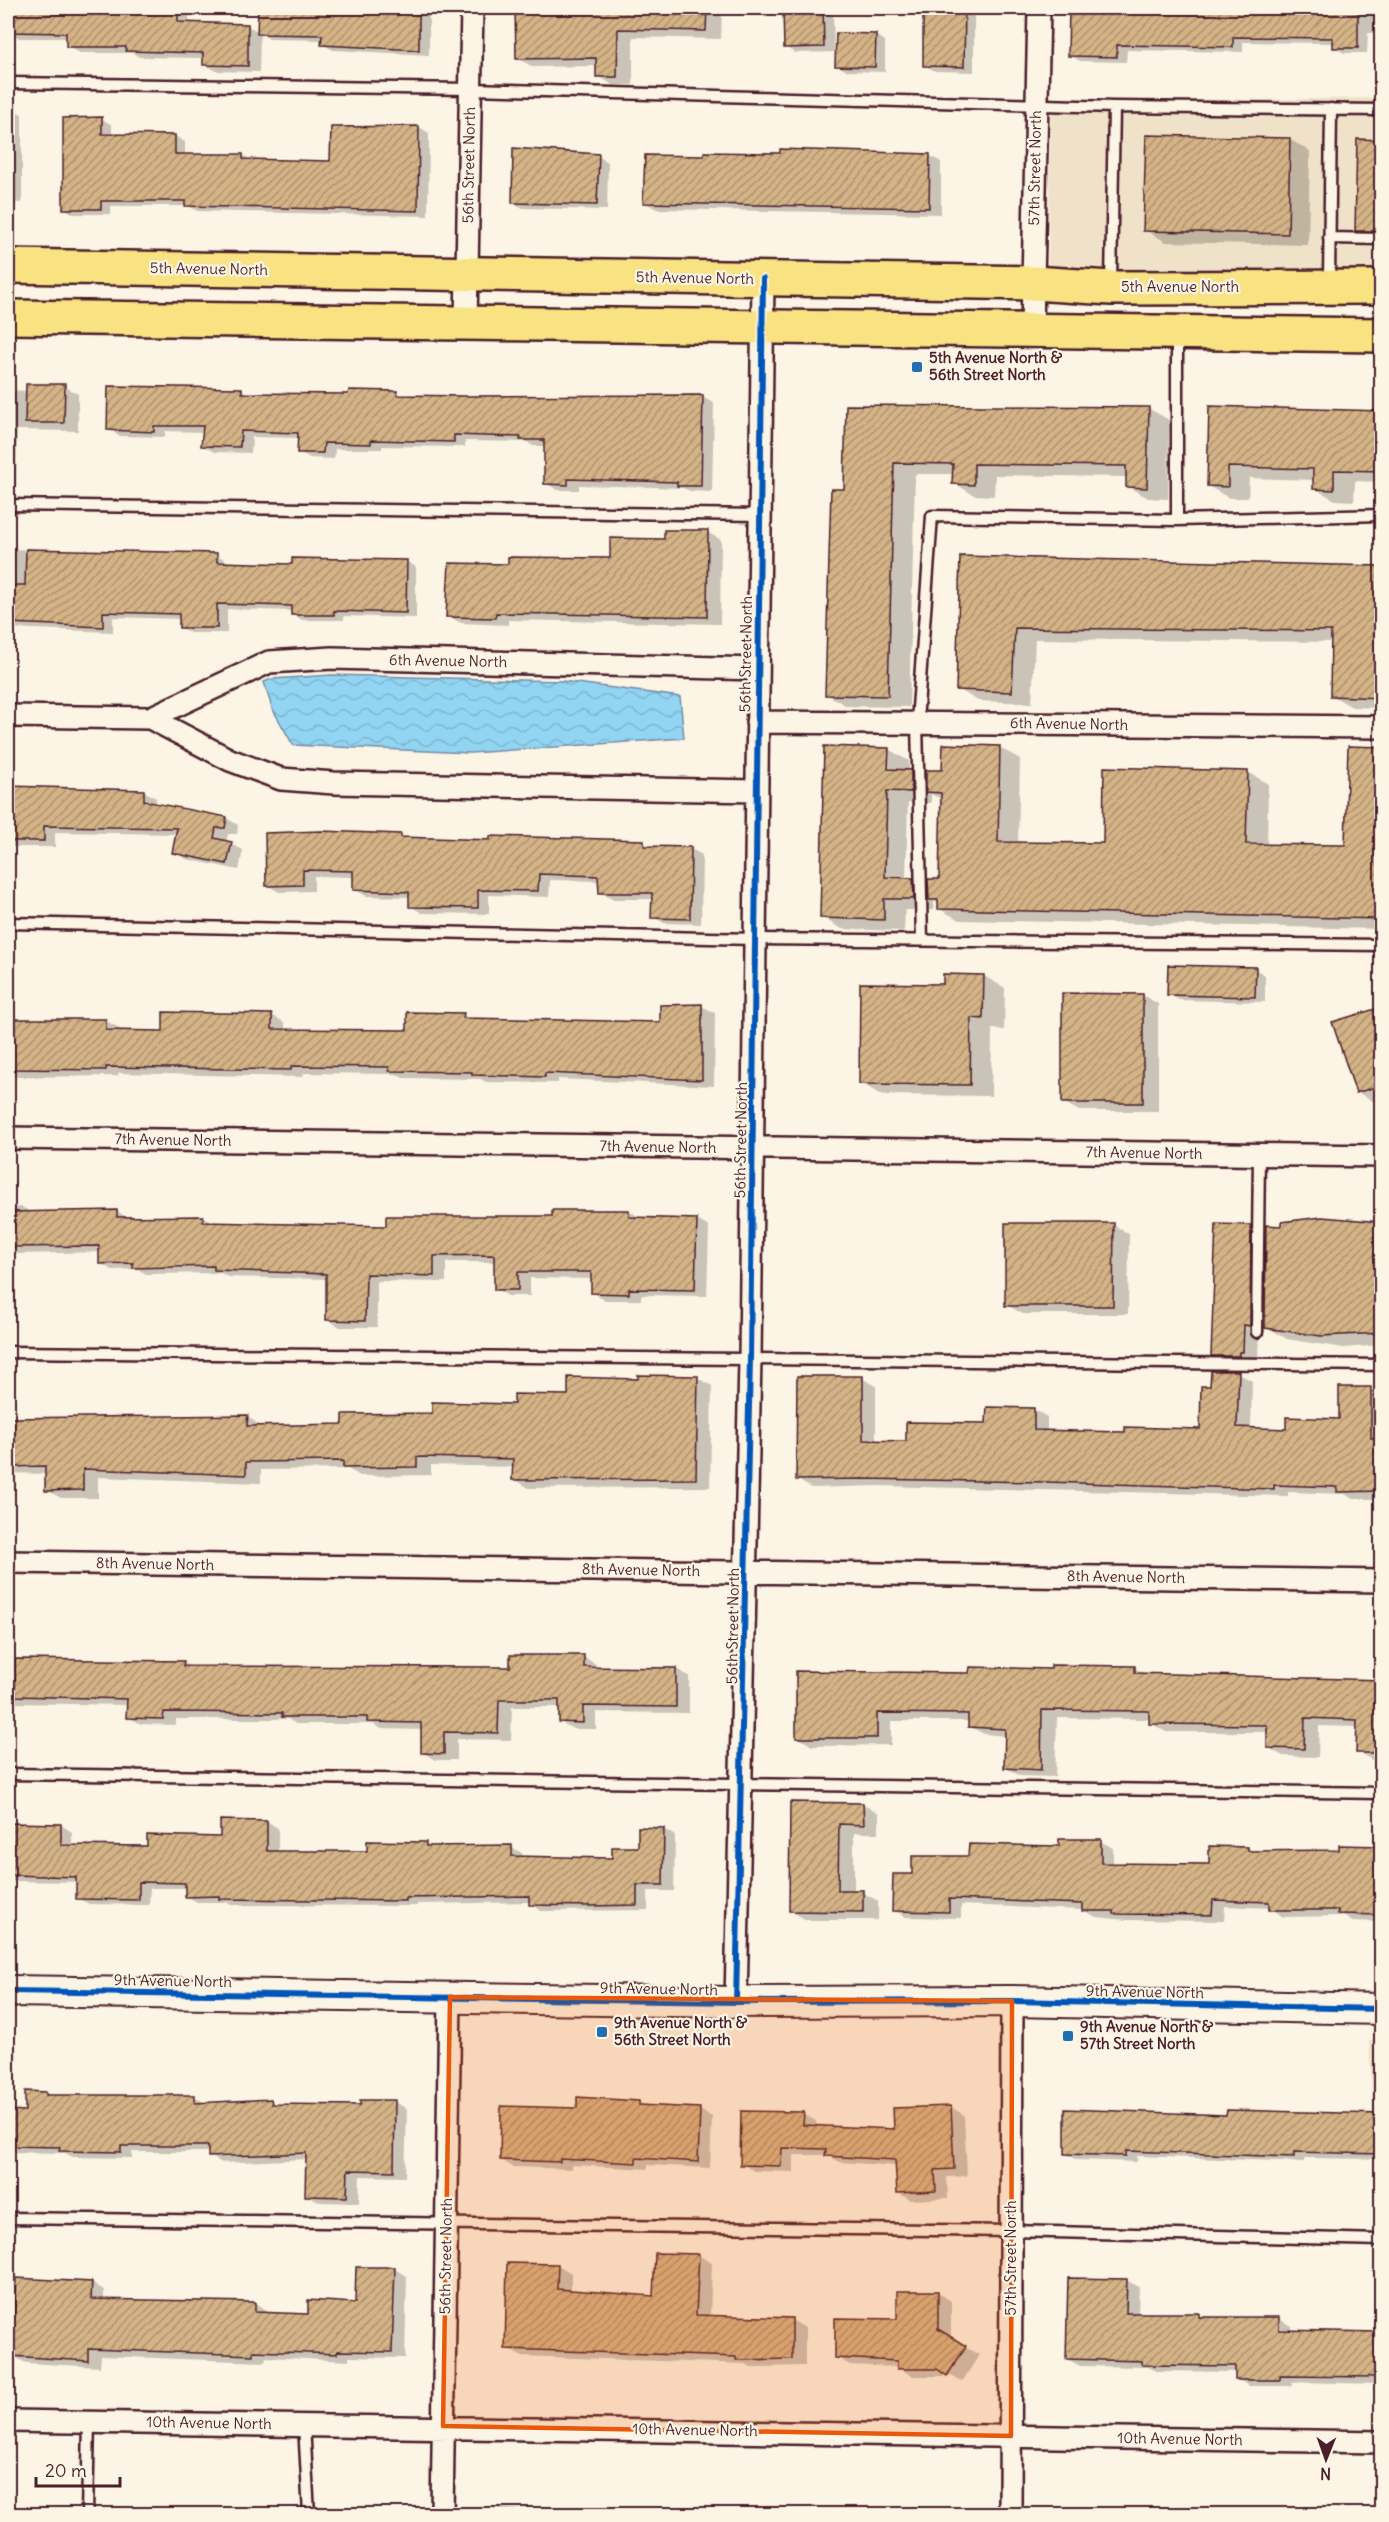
<svg xmlns="http://www.w3.org/2000/svg" width="1389" height="2522" font-family="Delius,sans-serif">
  <style>
    .built { fill: #f0e1c9 }
    .water { fill: url(#water-waves); stroke: #758ca3; stroke-width: 1.5 }
    .shadow { fill: #0003; fill-rule: evenodd }
    .building { fill: url(#building-hatch); stroke: #4a1f2b; stroke-width: 1.5 }
    .lines { fill: none; stroke-linecap: round; stroke-linejoin: round }
    .lane-casing { stroke: #4a1f2b; stroke-width: 15 }
    .street-casing { stroke: #4a1f2b; stroke-width: 26 }
    .secondary-casing { stroke: #4a1f2b; stroke-width: 34 }
    .primary-casing { stroke: #4a1f2b; stroke-width: 38 }
    .lane { stroke: #fcf5e5; stroke-width: 10 }
    .street { stroke: #fcf5e5; stroke-width: 21 }
    .secondary { stroke: #fcf5e5; stroke-width: 30 }
    .primary { stroke: #f8e281; stroke-width: 33 }
    .cycleway-casing { stroke: #fcf5e5; stroke-width: 10 }
    .cycleway { stroke: #0057b8; stroke-width: 6 }
    .marked { fill: #e8590c; fill-opacity: 0.2; stroke: #e8590c; stroke-width: 4.5; stroke-linejoin: round }
    .poi-dot { fill: #1f6fb2; stroke: #fcf5e5; stroke-width: 2 }
    .labels { text-anchor: middle; stroke-width: 4.5; stroke-linejoin: round; paint-order: stroke }
    .street-label { font-size: 15px; fill: #4a1f2b; stroke: #fcf5e5 }
    .poi-label { font-size: 15px; font-weight: bold; fill: #4a1f2b; stroke: #fcf5e5; text-anchor: start }
  </style>
  <defs>
    <pattern id="water-waves" width="16" height="10" patternUnits="userSpaceOnUse" patternTransform="scale(1.5)"><rect width="16" height="10" fill="#91d5f3"/><path d="M0 5q4-4 8 0t8 0" fill="none" stroke="#7fb6d0"/></pattern>
    <pattern id="building-hatch" width="6" height="6" patternUnits="userSpaceOnUse" patternTransform="scale(1.5)"><rect width="6" height="6" fill="#d4b387"/><path d="M-1 1l2-2M0 6l6-6M5 7l2-2" fill="none" stroke="#ae916f"/></pattern>
  </defs>
  <rect width="100%" height="100%" fill="#fcf5e5"/>
  <filter id="ink" filterUnits="userSpaceOnUse"><feTurbulence type="fractalNoise" baseFrequency=".0167" numOctaves="2"/><feDisplacementMap in="SourceGraphic" scale="12" xChannelSelector="R" yChannelSelector="G"/><feConvolveMatrix kernelMatrix="1 2 1 2 8 2 1 2 1" color-interpolation-filters="sRGB"/></filter>
  <g filter="url(#ink)">
    <!-- built -->
    <path class="built" d="M1381,98V271H1112L1048,268L1051,102Z
      M1369,2041H1381V2180L1377,2179Z"/>
    <!-- water -->
    <path class="water" d="M332,675L562,681L680,697L684,738L470,753L293,745L272,708L264,682L272,679Z"/>
    <!-- shadow -->
    <path class="shadow" d="M8,8H189V24L248,26L259,32V8H429V55L333,50L323,44V40L269,39L260,33L259,72L216,71L204,64V58L139,57L133,53H80L68,46V38H19L8,31Z
      M516,8H722L721,39L633,37V85H613L598,76V66L533,67L517,58Z
      M784,8H833L834,52L795,53L785,47Z
      M925,8L974,10V72L935,71L924,65Z
      M1071,8H1382V33H1368L1367,53H1344L1334,47V43L1243,42V52L1127,50L1126,62L1080,61L1070,55Z
      M875,35L885,41V72L847,71L836,65Z
      M8,108L22,114V203L8,202Z
      M102,119L112,125V135L175,136L185,142V155H243L253,161L332,163L419,127L429,133L428,216L197,211L189,206H111V214H74L64,208Z
      M1289,139L1310,151L1308,245L1166,242L1145,230Z
      M1382,141V242L1357,230Z
      M929,155L941,162V214L657,209L645,203Z
      M598,156L608,162L607,210L523,208L513,203Z
      M64,386L78,394V431L17,430L16,487H8V390L27,391Z
      M241,390L249,394L350,396L397,393L403,396L702,397L714,403L712,492L690,491L683,488L579,485V490H557L546,483V446H533L527,442L465,441V447L382,446V449H335L334,459L310,458L299,452V438L252,437L251,453L214,452L203,446L204,432L165,431V437L119,436L108,429Z
      M847,407L1148,408L1169,420L1168,499L1148,498L1127,486V477L995,475L994,496L974,495L954,483V474H915L909,707L847,706L826,694L846,491Z
      M1210,408L1382,413V482L1355,481L1354,501L1335,500L1314,488V480L1249,478L1248,498H1229L1208,486Z
      M707,532L721,540L720,624L508,620V625L461,623L448,616L510,566L612,559L666,541Z
      M8,549L217,555L227,561V564L293,566L406,561L416,567V618L344,616V620H302L292,614V611L227,609V633H190L180,627V619L113,617V632L8,628Z
      M961,558L1382,567V708L1352,707L1331,695L1332,642L1035,639L1032,703L978,701L958,689Z
      M1000,748L1020,759L1018,844L1104,845L1248,772L1268,784L1267,846L1346,847L1382,749V929L960,920L939,909V904L934,901V910H905L904,931L842,929L821,917L888,749L909,761V771L927,781ZM931,794L943,800L940,880L930,889L913,879H906L908,802L931,803Z
      M8,787L144,791L156,798V805L226,818L238,825L237,834H228L226,842L243,850L239,870L186,859L174,852L178,834L55,832V847H8Z
      M266,834L643,842L653,848L691,849L702,855L701,924L664,923L653,917V899H612L600,892V881L550,880L549,897L489,895V914L422,913L410,906L411,897L366,896L354,889L355,877L314,876V891L279,892L267,885Z
      M1255,969L1265,975V1002L1179,1000L1169,994Z
      M984,976L1005,988L1004,1030L992,1029L991,1096L881,1095L861,1083L944,986Z
      M1143,995L1158,1004V1111H1079L1063,1102Z
      M702,1006L715,1013L714,1086L558,1079V1083L486,1082L481,1079L403,1078L396,1074L304,1073L303,1077L118,1073V1076L8,1077V1020L106,1021L119,1028V1032H165L272,1015L285,1023V1031H409L463,1015L472,1020L661,1024Z
      M1382,1009V1103L1378,1104L1357,1092Z
      M22,1207L32,1213L117,1211L129,1219L203,1217L214,1223L388,1227L629,1211L641,1218L697,1220L709,1227L707,1296L641,1295V1300H605L592,1292V1279L530,1278V1296H508L496,1289V1262H446V1282L377,1281V1327H340L328,1320V1279L228,1277L221,1273L146,1274L138,1269L112,1270L100,1263V1252L18,1254L8,1250V1208Z
      M1322,1219L1382,1224V1345L1343,1348L1287,1339L1265,1326V1333H1259L1258,1360L1228,1364L1213,1355L1250,1227L1267,1236Z
      M1113,1225L1129,1234L1128,1314H1023L1007,1305Z
      M1238,1373L1252,1381L1251,1429L1287,1430L1340,1420L1370,1389L1382,1395V1499H1353L1345,1494L1288,1492V1496L877,1486L811,1488L798,1480L862,1378L876,1386V1442H907L988,1425L1033,1409L1047,1417V1432L1126,1434L1201,1430L1212,1388Z
      M697,1378L712,1386L710,1487L529,1488L514,1479V1467L431,1465V1475L360,1476L348,1469L261,1470V1483L98,1477V1498H61L46,1490V1474L8,1473V1405L12,1408V1420L247,1416L262,1427L345,1426L569,1397V1379Z
      M583,1657L596,1664V1668L676,1669L689,1676V1713L596,1712V1729H573L560,1722V1707H512L511,1740L457,1739V1760H435L422,1752L423,1730L382,1729L373,1724H296L288,1719H176V1725L141,1724L128,1717V1705L14,1703L13,1737H8V1676L183,1663L191,1667L511,1669Z
      M1135,1668L1147,1675L1382,1681V1761L1372,1760L1358,1752V1727L1319,1726L1318,1757L1283,1756L1268,1748L1269,1732H1166L1151,1723V1719L1057,1718L1055,1777L1020,1776L1005,1767L1006,1736L984,1734L969,1726V1721H891V1745L812,1746L798,1737L971,1674Z
      M791,1803L863,1804L879,1813V1833H854V1892H862L878,1901V1920H806L791,1911Z
      M8,1809L9,1824L61,1825L72,1832V1847H149L221,1838L267,1822L278,1828V1853H369L426,1844L433,1848L511,1847L522,1853L523,1858L613,1859L639,1849L664,1829L675,1836L674,1891H648V1910L541,1911L530,1902L417,1904V1906L231,1905L227,1902H197L186,1896V1888H150L149,1905L89,1904L77,1898L78,1882L8,1881Z
      M1100,1841L1113,1848V1864L1210,1865L1248,1848L1255,1852H1341L1382,1848V1922L1352,1921L1345,1916L1283,1917L1271,1908L1225,1906L1224,1921L1127,1920L1096,1917L1083,1910L961,1905V1918L906,1917L894,1910L913,1876L970,1857Z
      M46,2093L51,2096L195,2097L207,2104L271,2101L278,2105L361,2107L395,2102L407,2109L405,2177L360,2176L359,2203L319,2202L307,2195V2159L222,2163L210,2156V2152H132V2158L73,2157L65,2153L8,2152V2112H26Z
      M639,2102L648,2107L700,2110L712,2117L710,2168L648,2165V2169L572,2165V2169L513,2167L501,2160L578,2110Z
      M951,2107L964,2115L967,2176L947,2177L948,2198L911,2200L898,2193L897,2166L840,2162L827,2155H794V2172L754,2171L742,2164L803,2114L816,2121V2127L895,2131Z
      M1228,2117H1382V2159L1305,2158V2162L1137,2156V2162L1077,2160L1066,2154Z
      M698,2255L712,2263L710,2317L792,2320L805,2328V2366L751,2367L746,2364L520,2356L507,2348L558,2265L571,2273V2291L655,2297Z
      M394,2269L407,2276L405,2358L349,2357V2361L266,2357L265,2362L101,2356L100,2367L26,2363L13,2356V2350H8V2310H16L92,2283L104,2290V2301L255,2303L267,2311V2314L309,2316L356,2305Z
      M1126,2280L1139,2287L1138,2314L1279,2319L1292,2326V2332L1382,2334V2384L1292,2382V2386H1249L1237,2379V2372L1156,2371L1148,2367L1080,2366L1067,2359Z
      M938,2293L951,2301V2339L979,2355L962,2382L951,2376H912L898,2367L850,2365L836,2357L899,2320Z
      M498,2508L565,2514H497Z
      M731,2510L782,2514H731Z
      M1122,2510L1225,2512L1229,2514H1122Z
      M572,2511L694,2514H572Z
      M931,2511L936,2514H920Z"/>
    <!-- building -->
    <path class="building" d="M8,8H178V22L248,24V66L203,65V53L126,51V47H66V33L8,32Z
      M258,8H419V50L321,45L322,35L257,34Z
      M515,8H707L706,31L618,29L617,77H596V58L516,59Z
      M783,8H823L824,47L784,48Z
      M923,8H965L964,67L923,66Z
      M1069,8H1358V48H1333V38L1233,37V47L1117,45V57L1068,56Z
      M836,33L876,34L875,67L835,66Z
      M102,117V134L175,135V154H243V159L330,161L331,127L419,126L418,211L185,206V201H101V209H63V118Z
      M1146,135L1290,138L1288,234L1143,231Z
      M1357,139L1382,140V231H1355Z
      M513,148L599,154L597,205L512,203Z
      M780,149L930,154L929,208L643,203L645,155L704,156V152L780,153Z
      M26,384H65L64,423H25Z
      M108,386L242,388V393L348,394L349,390L397,391V395L464,396L703,395L701,486H677V482L568,479V485L544,484V440H520L521,437L454,435V442L371,440V444L324,443L323,453H297L298,433L241,431L240,447L201,446L203,426H154V432L107,430Z
      M846,405L1149,407L1147,488L1126,487V466L974,464V485L952,484L953,464L894,463L888,696L825,695L831,489H844Z
      M1209,406L1382,411V471L1334,470V490L1313,489V469L1228,467V487L1207,486Z
      M664,530H708L707,617L496,613L495,618L446,617L449,563L508,564V557L610,558V538L664,539Z
      M26,549L217,553V562L292,564V558L407,560L406,613L334,611V615H291V606L217,604V628H179V614L103,612V627L8,623V585H25Z
      M960,556L1382,566V698L1330,696L1331,631L1015,628L1012,692L956,690Z
      M943,744L1000,746L998,842L1103,843L1104,767L1248,771L1246,844L1345,845L1348,746L1382,747V919L938,909V900H929L928,879H939L941,793L926,792V770H942Z
      M824,746L889,748L888,769L911,770V792L887,791L885,877L913,878L914,899H884V920L820,918Z
      M8,786L144,790V801L227,817L225,828H216L214,838L232,842L227,864L172,853L177,828L44,826V841H8Z
      M321,831L401,834V837L490,840V836L644,840V846L691,847L690,919L651,918L652,893H599L598,876L539,874L538,891L478,890V908L409,907V892L353,890V871L303,870V885L266,886L265,833Z
      M1168,965L1256,967L1255,997L1167,995Z
      M943,974L984,975L983,1019L971,1018L970,1085L859,1084L860,983L943,984Z
      M1062,993L1143,994V1103H1062Z
      M702,1004V1080L545,1073V1077L472,1075V1072L389,1071V1067L291,1066V1070L106,1067V1070L8,1069V1019H106V1030L163,1031V1012L272,1014V1029L407,1030V1012L464,1013L463,1018L660,1022V1005Z
      M1382,1007V1085L1356,1093L1332,1022Z
      M117,1210V1217L203,1216V1222L386,1226V1216H552V1210H629V1217L697,1219L695,1290L629,1289V1294L591,1293V1272H518V1290H494V1255L434,1256V1276L366,1274L365,1321L326,1320V1274L214,1270V1266L133,1268V1263L99,1264V1246L8,1247V1212Z
      M1322,1217L1382,1222V1333L1321,1336L1265,1328L1266,1225L1281,1226V1222Z
      M1005,1223H1114L1113,1306H1005Z
      M1216,1224L1251,1225L1250,1326L1244,1325L1243,1352H1239V1356H1211Z
      M1211,1371H1239L1237,1427L1286,1429V1417L1339,1419V1387H1371V1438H1382V1491L1337,1492V1487L1274,1485V1489L1046,1482L862,1479L796,1480L797,1376H863V1440L906,1441V1422L986,1423L987,1407L1034,1408V1430L1125,1432V1427L1200,1429L1201,1386H1210Z
      M638,1375L698,1376L696,1479L512,1480L513,1459L417,1457V1467L343,1468V1461L246,1462V1475L83,1469V1490L45,1491V1466L8,1467V1418L248,1415L247,1426L343,1424V1414L432,1413V1402L514,1404V1394L568,1395V1377L638,1379Z
      M510,1655H584V1667L676,1668V1707L583,1706V1723L559,1722V1700H499L498,1733L444,1732V1754L421,1753V1723L367,1722V1717H282V1713L164,1712L163,1719L126,1718L127,1699L15,1696V1659L184,1661L183,1666L510,1667Z
      M1051,1665L1135,1666V1673L1382,1680V1753H1356L1357,1720L1305,1718L1304,1749L1267,1748V1725L1149,1724V1711L1042,1710L1041,1770L1004,1768L1005,1729L968,1727V1714L877,1713V1738H796V1671L969,1673L970,1667L1051,1669Z
      M790,1802L863,1803L864,1825L839,1824L838,1890H863V1912L789,1911Z
      M220,1820L267,1821V1851H367V1841L426,1842V1846L512,1845V1856L612,1858V1847H638V1827L664,1828L663,1885H637V1905L591,1906L529,1905V1896L406,1898V1901L219,1899V1896L185,1897V1883L139,1882V1900L76,1899V1877L11,1875L12,1823L61,1824V1845L147,1846V1835L220,1837Z
      M1059,1839H1101V1863L1209,1864V1846L1248,1847V1851L1339,1850V1845L1382,1846V1915L1338,1914V1910H1269V1902L1213,1900L1212,1915L1114,1914V1911H1082V1904L949,1899V1912L892,1911L893,1874H912V1856H968L969,1844L1059,1846Z
      M25,2091L46,2092V2095H195V2103L271,2099L272,2104L360,2105V2100H395L394,2171L348,2170L347,2197L305,2196L306,2153L208,2157V2146H121V2152L59,2151L60,2147L8,2146V2110L25,2111Z
      M577,2097L639,2101V2105L700,2108L698,2162L636,2158V2163L560,2159V2162L500,2160L501,2106L577,2108Z
      M951,2106L954,2169L935,2170L936,2191L897,2193L895,2160L825,2156L826,2149L782,2148L781,2166L740,2165L741,2111L804,2112L803,2125L894,2129L893,2108Z
      M1065,2109L1226,2115L1227,2110L1382,2114V2154L1294,2152V2157L1126,2151V2156L1065,2154Z
      M655,2253L699,2254L696,2315L792,2318V2359L736,2360V2357L505,2349L507,2263L558,2264L557,2289L653,2296Z
      M356,2267H395L392,2352L337,2351V2354L253,2351V2355L88,2349V2361L11,2356L16,2278L92,2282L91,2299L255,2302V2312L308,2314V2300L355,2303Z
      M1068,2278L1127,2279L1126,2313H1199V2317H1279V2330L1378,2332V2377L1280,2376V2380H1235V2366L1142,2365V2361L1066,2359Z
      M897,2291H938V2329L966,2346L947,2376L937,2369H897V2361L835,2358V2318L897,2319Z"/>
    <g class="lines">
      <!-- lane casing -->
      <g class="lane-casing">
        <path id="lane" d="M8,83L471,89L1114,107L1382,110
          M1329,238L1382,239
          M1329,283L1331,109
          M1111,284L1114,107
          M1177,334V520
          M8,505L761,515
          M8,923L755,939L1382,945
          M922,940L917,722L932,516L1177,520L1382,515
          M1257,1332L1259,1155
          M8,1352L1382,1365
          M8,1774L1382,1793
          M8,2218L1011,2231L1382,2240
          M304,2425L309,2514
          M87,2514L89,2422"/>
      </g>
      <!-- street casing -->
      <g class="street-casing">
        <path id="street" d="M466,323L472,8
          M1032,329L1039,8
          M8,716L150,718L230,760L281,779L334,783L757,791
          M150,718L269,662L332,658L758,669
          M757,722L1382,727
          M8,1138L1382,1156
          M8,1562L1382,1581
          M736,2002L750,1359L763,279
          M8,2421L1382,2442
          M442,2514L450,1997
          M1010,2514L1012,2001"/>
      </g>
      <!-- secondary casing -->
      <g class="secondary-casing">
        <path id="secondary" d="M8,1991L736,2002L1012,2001L1382,2009"/>
      </g>
      <!-- primary casing -->
      <g class="primary-casing">
        <path id="primary" d="M8,266L1033,283L1111,288L1382,287
          M8,317L1382,335"/>
      </g>
      <!-- lane -->
      <use href="#lane" class="lane"/>
      <!-- street -->
      <use href="#street" class="street"/>
      <!-- secondary -->
      <use href="#secondary" class="secondary"/>
      <!-- primary -->
      <use href="#primary" class="primary"/>
      <!-- cycleway casing -->
      <g class="cycleway-casing">
        <path id="cycleway" d="M8,1991L736,2002L1012,2001L1382,2009
          M736,2002L750,1359L763,279"/>
      </g>
      <!-- cycleway -->
      <use href="#cycleway" class="cycleway"/>
    </g>
  </g>
  <!-- marked area -->
  <path class="marked" d="M450,1997L1012,2001L1011,2436L443,2426Z"/>
  <!-- markers -->
  <g class="poi-dot">
    <rect x="911" y="361" width="12" height="12" rx="3"/>
    <rect x="596" y="2026" width="12" height="12" rx="3"/>
    <rect x="1062" y="2030" width="12" height="12" rx="3"/>
  </g>
  <g class="labels">
    <!-- street labels -->
    <g class="street-label">
      <text transform="translate(469 165) rotate(-89)" y="5">56th Street North</text>
      <text transform="translate(1035 168) rotate(-89)" y="5">57th Street North</text>
      <text transform="translate(209 269) rotate(1)" y="5">5th Avenue North</text>
      <text transform="translate(695 278) rotate(1)" y="5">5th Avenue North</text>
      <text x="1180" y="292">5th Avenue North</text>
      <text transform="translate(746 654) rotate(-89)" y="5">56th Street North</text>
      <text transform="translate(448 661) rotate(1)" y="5">6th Avenue North</text>
      <text transform="translate(1069 724) rotate(1)" y="5">6th Avenue North</text>
      <text transform="translate(173 1140) rotate(1)" y="5">7th Avenue North</text>
      <text transform="translate(741 1140) rotate(-89)" y="5">56th Street North</text>
      <text transform="translate(658 1147) rotate(1)" y="5">7th Avenue North</text>
      <text transform="translate(1144 1153) rotate(1)" y="5">7th Avenue North</text>
      <text transform="translate(155 1564) rotate(1)" y="5">8th Avenue North</text>
      <text transform="translate(641 1570) rotate(1)" y="5">8th Avenue North</text>
      <text transform="translate(1126 1577) rotate(1)" y="5">8th Avenue North</text>
      <text transform="translate(733 1626) rotate(-89)" y="5">56th Street North</text>
      <text transform="translate(173 1981) rotate(1)" y="5">9th Avenue North</text>
      <text transform="translate(659 1989) rotate(1)" y="5">9th Avenue North</text>
      <text transform="translate(1145 1992) rotate(1)" y="5">9th Avenue North</text>
      <text transform="translate(446 2256) rotate(-89)" y="5">56th Street North</text>
      <text transform="translate(1011 2258) rotate(-90)" y="5">57th Street North</text>
      <text transform="translate(209 2423) rotate(1)" y="5">10th Avenue North</text>
      <text transform="translate(695 2430) rotate(1)" y="5">10th Avenue North</text>
      <text transform="translate(1180 2439) rotate(1)" y="5">10th Avenue North</text>
    </g>
    <!-- poi labels -->
    <g class="poi-label">
      <text x="929" y="363">5th Avenue North &amp;<tspan x="929" dy="17">56th Street North</tspan></text>
      <text x="614" y="2028">9th Avenue North &amp;<tspan x="614" dy="17">56th Street North</tspan></text>
      <text x="1080" y="2032">9th Avenue North &amp;<tspan x="1080" dy="17">57th Street North</tspan></text>
    </g>
  </g>
  <!-- margin -->
  <rect width="1389" height="2522" fill="none" stroke="#fcf5e5" stroke-width="30"/>
  <rect x="15" y="15" width="1359" height="2492" fill="none" stroke="#4a1f2b" stroke-width="2" filter="url(#ink)"/>
  <!-- north arrow -->
  <g transform="translate(1326 2459) rotate(181)" stroke="#fcf5e5" stroke-width="4.5" paint-order="stroke">
  <path d="M0-4.5L10 22L0 15L-10 22Z" fill="#4a1f2b"/>
  <text y="-9" font-size="16" font-weight="bold" text-anchor="middle" fill="#4a1f2b">N</text>
  </g>
  <!-- scale -->
  <path d="M36 2477v9h84v-9" fill="none" stroke="#4a1f2b" stroke-width="3"/>
  <text x="45" y="2477" font-size="18" fill="#4a1f2b" stroke="#fcf5e5" stroke-width="4.5" paint-order="stroke">20 m</text>
</svg>
